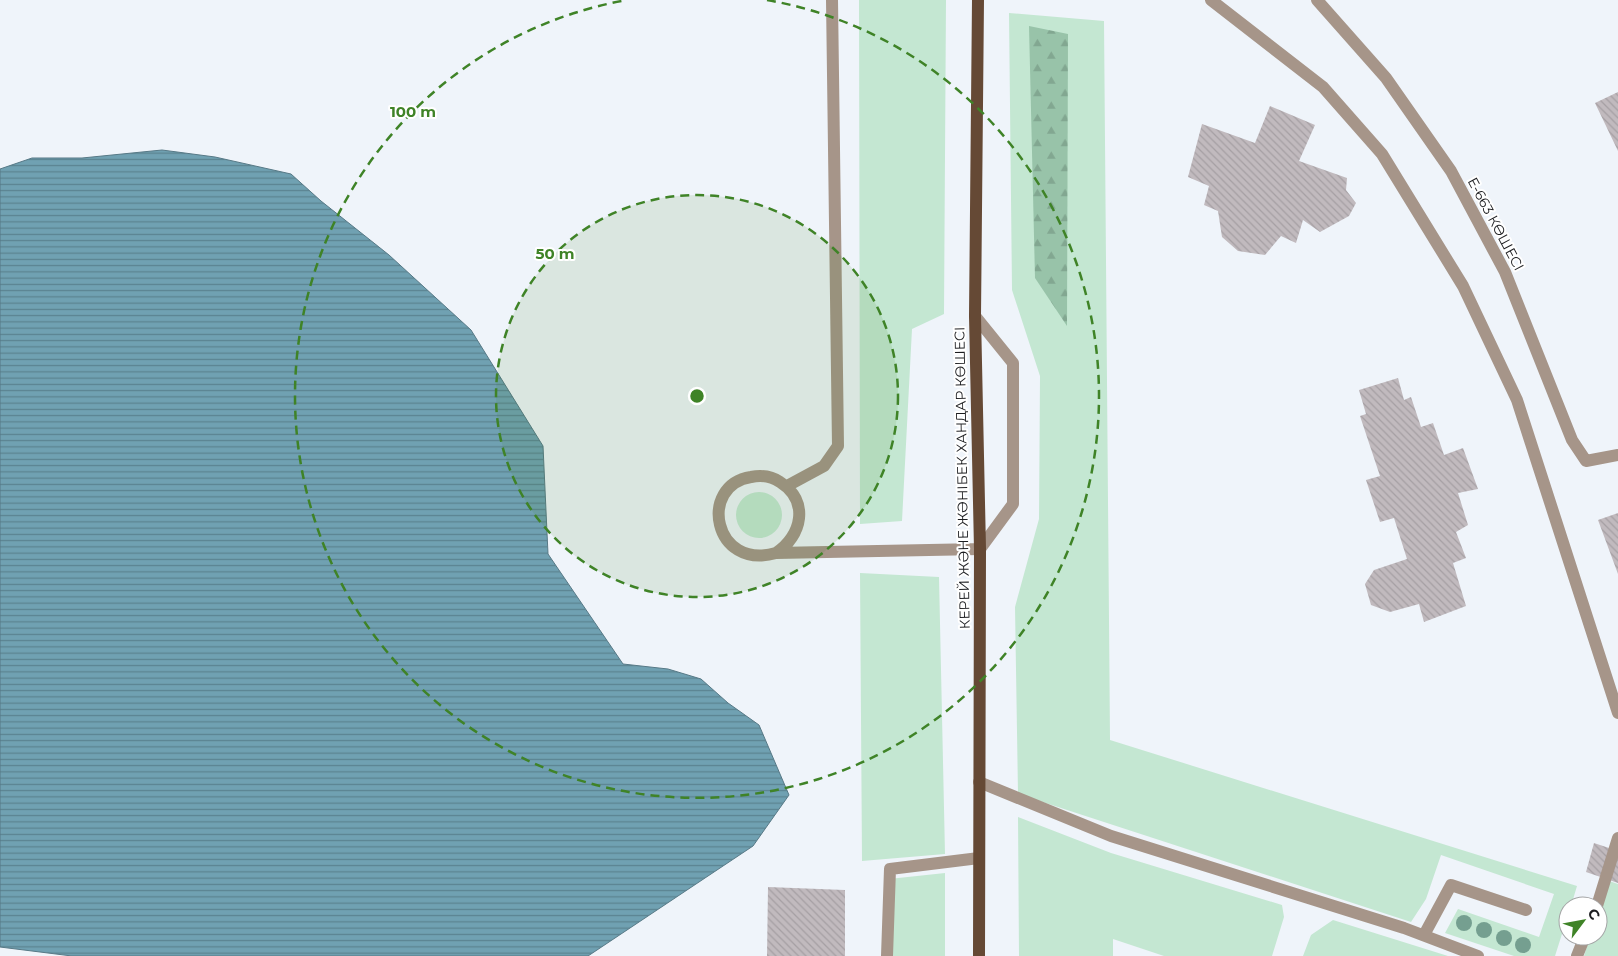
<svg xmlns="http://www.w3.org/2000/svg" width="1618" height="956" font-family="Montserrat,sans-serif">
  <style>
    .green { fill: #c4e7d2 }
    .forest { fill: url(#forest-firs) }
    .water { fill: url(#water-rules); stroke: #577986 }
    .building { fill: url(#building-back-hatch) }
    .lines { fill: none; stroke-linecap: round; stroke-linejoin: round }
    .minor { stroke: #a69589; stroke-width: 12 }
    .major { stroke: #654935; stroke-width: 12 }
    .tree { fill: #759f90 }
    .ring { fill: none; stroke: #3f8327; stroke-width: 2.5; stroke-dasharray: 9 6 }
    .labels { text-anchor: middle; stroke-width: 4; stroke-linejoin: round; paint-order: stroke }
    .street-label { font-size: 14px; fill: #1c1d20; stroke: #fff }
    .centre { fill: #3f8327; stroke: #fff; stroke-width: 2.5 }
    .ring-label { font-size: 15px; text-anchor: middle; font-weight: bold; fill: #3f8327; stroke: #fff; stroke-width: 4; stroke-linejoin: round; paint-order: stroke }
  </style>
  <defs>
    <pattern id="forest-firs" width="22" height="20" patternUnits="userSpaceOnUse" patternTransform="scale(1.25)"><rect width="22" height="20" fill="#98c3a9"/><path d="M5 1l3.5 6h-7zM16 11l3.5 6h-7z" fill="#82a791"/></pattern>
    <pattern id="water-rules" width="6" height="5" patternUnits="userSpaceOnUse" patternTransform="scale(1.25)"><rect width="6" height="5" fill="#70a1b2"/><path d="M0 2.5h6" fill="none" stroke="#5b8390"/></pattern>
    <pattern id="building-back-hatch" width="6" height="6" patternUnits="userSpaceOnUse" patternTransform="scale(1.25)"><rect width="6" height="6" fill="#c1babe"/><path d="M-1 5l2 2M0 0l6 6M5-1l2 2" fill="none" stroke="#a59fa3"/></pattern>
  </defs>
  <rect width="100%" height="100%" fill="#eff4fa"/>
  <!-- green -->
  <path class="green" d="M859,0H946L944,314L912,329L902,521L860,524Z
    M1009,13L1104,21L1110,740L1577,886L1571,906H1568V915L1555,956H1514L1445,933L1458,909L1539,937L1554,894L1441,855L1426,899L1411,922L1018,794L1015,607L1039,519L1040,376L1012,290Z
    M736 515a23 23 0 1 1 46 0a23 23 0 1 1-46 0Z
    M860,573L939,577L945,854L862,861Z
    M1018,817L1111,853L1282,905L1284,917L1272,956H1164L1113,939V956H1019Z
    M945,873V956H887L889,879Z
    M1606,880L1618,884V956H1584L1590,936H1598V908Z
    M1333,920L1448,956H1303L1311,935Z"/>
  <!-- forest -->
  <path class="forest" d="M1029,26L1068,34L1067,326L1035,278Z"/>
  <!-- water -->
  <path class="water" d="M162,150L215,157L291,174L321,201L389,255L471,330L543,446L548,554L623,664L668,669L701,679L728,703L759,725L789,795L753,846L588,956H72L0,947V169L32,158H82Z"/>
  <!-- building -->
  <path class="building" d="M1618,92V151L1595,103Z
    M1270,106L1315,125L1299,161L1347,178L1346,190L1356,203L1349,216L1320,232L1303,220L1296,243L1281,236L1265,255L1238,251L1222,237L1218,211L1204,205L1209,186L1188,177L1202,124L1255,143Z
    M1398,378L1404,400L1411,397L1421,427L1433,423L1444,455L1463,448L1478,489L1458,493L1468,525L1456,532L1466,558L1453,563L1466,606L1424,622L1419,604L1390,612L1371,605L1365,584L1374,570L1407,559L1394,518L1380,522L1366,480L1380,476L1360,416L1366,414L1359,390Z
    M1618,513V574L1598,520Z
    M1594,843L1618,851V883L1586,872Z
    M768,887L845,890V956H767Z"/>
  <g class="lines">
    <!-- minor -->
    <path class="minor" d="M1211,0L1323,87L1382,154L1463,286L1517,400L1618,713
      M1317,0L1386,78L1451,171L1505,272L1572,440L1586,461L1618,455
      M787,486L824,466L838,446L832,0
      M776,553C802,536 810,501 780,482C771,476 761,475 751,477C698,485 713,571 776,553L980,549L1013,504V363L975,316
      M979,782L1111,836L1404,928L1478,956
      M1597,906L1618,838
      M1424,935L1451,885L1526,910
      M887,956L890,869L979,858
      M1577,956L1585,936"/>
    <!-- major -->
    <path class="major" d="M978,0L975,316L980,549L979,956"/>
  </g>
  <!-- trees -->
  <g class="tree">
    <circle cx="1464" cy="923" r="8"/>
    <circle cx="1484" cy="930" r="8"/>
    <circle cx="1504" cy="938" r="8"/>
    <circle cx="1523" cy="945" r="8"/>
  </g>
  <!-- distance rings -->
  <circle cx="697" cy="396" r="201" fill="#3f8327" fill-opacity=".12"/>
  <g class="ring">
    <circle cx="697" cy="396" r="201"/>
    <path d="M767 0A402 402 0 1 1 627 0"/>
  </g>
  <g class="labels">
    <!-- street labels -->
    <g class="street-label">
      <text transform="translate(1496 224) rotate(62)" y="5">Е-663 КӨШЕСІ</text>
      <text transform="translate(962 478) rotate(-91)" y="5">КЕРЕЙ ЖӘНЕ ЖӘНІБЕК ХАНДАР КӨШЕСІ</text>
    </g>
  </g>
  <circle cx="697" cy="396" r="8" class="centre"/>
  <g class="ring-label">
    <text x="413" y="117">100 m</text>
    <text x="555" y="259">50 m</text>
  </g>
  <!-- north arrow -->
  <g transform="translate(1583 921) rotate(58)"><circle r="24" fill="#ffffff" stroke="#a4a5a6"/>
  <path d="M0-4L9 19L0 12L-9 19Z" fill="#3f8327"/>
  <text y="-8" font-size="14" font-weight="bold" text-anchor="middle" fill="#1c1d20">С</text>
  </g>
</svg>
